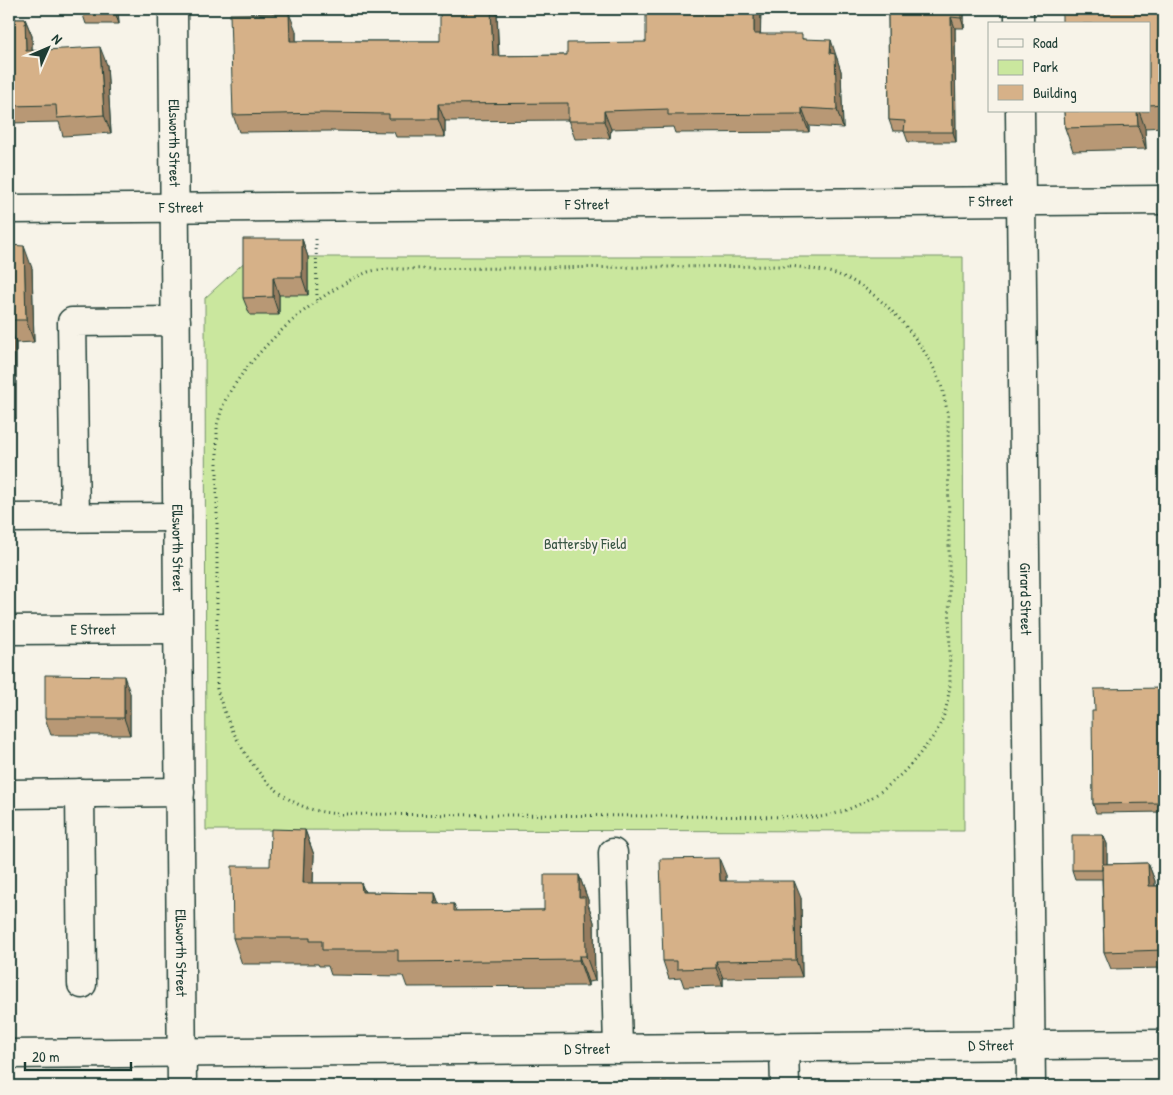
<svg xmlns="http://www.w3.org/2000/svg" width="1173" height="1095" font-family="'Patrick Hand',sans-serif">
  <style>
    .green { fill: #cae79e; stroke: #749269 }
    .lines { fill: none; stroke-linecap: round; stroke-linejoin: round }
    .minor-casing { stroke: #1f3d34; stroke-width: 31 }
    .path { stroke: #1f3d34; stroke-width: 3; stroke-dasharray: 1 4; stroke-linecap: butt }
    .minor { stroke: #f7f3e8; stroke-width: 28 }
    .wall { fill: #b89875; stroke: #1f3d34 }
    .shaded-wall { fill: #967c5f; stroke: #1f3d34 }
    .building { fill: #d6b188; stroke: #1f3d34 }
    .labels { text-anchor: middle; stroke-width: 4; stroke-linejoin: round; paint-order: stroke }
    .street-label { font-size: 15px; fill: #1f3d34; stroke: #f7f3e8 }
    .park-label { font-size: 15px; fill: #395644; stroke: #f7f3e8 }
  </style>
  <rect width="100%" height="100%" fill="#f7f3e8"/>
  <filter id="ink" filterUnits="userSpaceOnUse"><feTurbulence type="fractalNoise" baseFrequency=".02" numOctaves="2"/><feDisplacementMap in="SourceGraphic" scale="10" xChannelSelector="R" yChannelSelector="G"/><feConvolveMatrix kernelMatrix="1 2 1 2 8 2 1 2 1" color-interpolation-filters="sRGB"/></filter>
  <g filter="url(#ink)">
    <!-- green -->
    <path class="green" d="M250,257H963L964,831L206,830L205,298Z"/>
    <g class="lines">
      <!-- minor casing -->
      <g class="minor-casing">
        <g id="minor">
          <path id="s1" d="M173,9L182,1086"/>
          <path d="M1019,9V24"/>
          <path id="s2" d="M1020,111L1031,1086"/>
          <path id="s3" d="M9,209L1164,200"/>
          <path d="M9,518L177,517"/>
          <path d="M75,518L72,322L176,321"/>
          <path id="s4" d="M9,630L178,629"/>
          <path d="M80,793L82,984"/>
          <path d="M9,794L180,792"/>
          <path d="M613,853L618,1049"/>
          <path d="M784,1047L785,1086"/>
          <path id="s5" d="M9,1054L1164,1044"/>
        </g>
      </g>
      <!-- path -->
      <path class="path" d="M316,239L317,300
        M790,266C806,268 824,270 839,275C880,290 919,336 937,375C943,387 945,402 948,415L950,685C948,697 947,710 941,722C937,733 929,742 922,751C896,784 863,810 820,817L337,814C329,813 322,812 314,810C263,797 230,736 217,689V425C220,416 222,406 227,397C254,349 317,292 368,272C374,270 381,270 387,269Z"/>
      <!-- minor -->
      <use href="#minor" class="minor"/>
    </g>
    <!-- wall -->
    <path class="wall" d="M81,9H118L119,24H86Z
      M761,9L760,34L804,39L837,58V60L841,71L843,128L809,126V132L675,133L673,127L611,129L610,138L575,139L568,120L445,121V137H396L394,132L330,131L239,132L233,115L296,31V41H440L497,14L499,56L567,55L646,42Z
      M888,9H964V28H955L956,142H908L904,131H893L889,120Z
      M1164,9V127L1145,128L1146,149L1073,151L1065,128L1064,111H1149V24Z
      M9,19H25L32,36V50L107,65L111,133L63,136L59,122L9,123Z
      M302,239L308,257V295H279V315H250L243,298Z
      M9,245L32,268L34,342L16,343V419L9,420Z
      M1164,688V747L1163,748L1164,812L1096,813L1093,804L1095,711Z
      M130,693V735H51L45,718Z
      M305,830L314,855L313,883H361L365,892L435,893L439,904H454L457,911L544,910L579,875L588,900V904L594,922L595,981L588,982V986L407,987L403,976L331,975L328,966H319L318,964H242L233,938L270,866Z
      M1103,835L1107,844V864L1148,863L1155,881V886H1164V968L1111,969L1104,952L1102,879H1075L1072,870Z
      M726,875V881L801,898L802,977L723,978V986L684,987L681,978L669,979L663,961Z"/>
    <!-- shaded-wall -->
    <path class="shaded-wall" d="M114,9H118L119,24Z
      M491,9H495L497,14L499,73L493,56Z
      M754,9H761L760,51L754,34Z
      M961,9H964V28L961,18Z
      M289,13L296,31V59L290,41Z
      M951,17L955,28L956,142L953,132Z
      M25,19L32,36V68L26,51Z
      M831,40L841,71L843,128L837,110L830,53Z
      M100,47L107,65L111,133L104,115Z
      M438,104L445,121V137L438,119Z
      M802,108L809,126V132L802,114Z
      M604,111L611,129L610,138L604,121Z
      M1137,111H1139L1145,128L1146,149L1138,126Z
      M302,239L308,257V295L302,277Z
      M24,246L32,268L34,342L26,320Z
      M273,277L279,295V315L273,297Z
      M9,324L16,343V419L9,399Z
      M124,676L130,693V735L124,718Z
      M1160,739L1163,748L1164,812L1161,803Z
      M305,830L314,855L312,908L303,883Z
      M1103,835L1107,844V879L1103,870Z
      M719,858L726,875V899L720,881Z
      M1148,863L1155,881V903L1149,886Z
      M579,875L588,900V904L594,922L595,981L586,956L579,897Z
      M794,881L801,898L802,977L796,960Z
      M361,883L371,908L362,892Z
      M435,893L444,918L435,904Z
      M579,956L588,982V986L579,960Z
      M716,961L723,978V986L716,968Z"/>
    <!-- building -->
    <path class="building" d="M440,9H491L493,56L567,55V43L646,42V9H754V34H802V39L831,40L830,53L835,54L837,110L802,108V114L668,115V109L604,111V121H568V103L438,104V119H389V114L324,113L233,115L230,14L289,13L290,41H440Z
      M888,9H961V18L951,17L953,132H904L905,121L889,120Z
      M1062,9H1164V104L1149,105V24H1062Z
      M9,19H25L26,51L100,47L104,115L57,118L56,105L9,106Z
      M1064,111H1137L1138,126L1065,128Z
      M243,239H302V277H273V297L243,298Z
      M9,245L24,246L26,320H9Z
      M45,675L124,676V718H45Z
      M1164,688V738L1160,739L1161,803L1093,804L1092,711H1095L1094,689Z
      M271,829L305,830L303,883H361L362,892L435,893V904H454V911L544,910V875H579V897H585L586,956H579V960L398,962V950H322V941H310V938H233L232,866H270Z
      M1072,835H1103V864H1102V870H1072Z
      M719,858L720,881H794L796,960L716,961V968L677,969V961H663L660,859Z
      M1148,863L1149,886H1164V950L1104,952L1102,864Z
      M593,1082H705V1086H593Z"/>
  </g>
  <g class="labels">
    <!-- street labels -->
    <g class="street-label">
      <text dy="5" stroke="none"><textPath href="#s1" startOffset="134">Ellsworth Street</textPath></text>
      <text dy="5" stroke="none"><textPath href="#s3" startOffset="982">F Street</textPath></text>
      <text dy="5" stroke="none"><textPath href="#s3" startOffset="578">F Street</textPath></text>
      <text dy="5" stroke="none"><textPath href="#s3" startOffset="172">F Street</textPath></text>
      <text dy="5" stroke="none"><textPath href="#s1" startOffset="539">Ellsworth Street</textPath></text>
      <text dy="5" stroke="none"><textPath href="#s2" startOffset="488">Girard Street</textPath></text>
      <text dy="5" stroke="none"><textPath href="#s4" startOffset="84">E Street</textPath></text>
      <text dy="5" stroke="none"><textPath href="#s1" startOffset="944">Ellsworth Street</textPath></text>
      <text dy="5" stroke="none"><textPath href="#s5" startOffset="982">D Street</textPath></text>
      <text dy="5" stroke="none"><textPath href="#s5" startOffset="578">D Street</textPath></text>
    </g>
    <!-- park labels -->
    <g class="park-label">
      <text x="585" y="549">Battersby Field</text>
    </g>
  </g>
  <!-- margin -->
  <rect width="1173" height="1095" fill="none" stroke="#f7f3e8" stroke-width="30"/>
  <rect x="15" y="15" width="1143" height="1065" fill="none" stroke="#1f3d34" stroke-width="2" filter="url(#ink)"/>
  <!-- legend -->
  <rect x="988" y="22" width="162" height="90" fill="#f7f3e8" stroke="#a1aaa0"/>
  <rect x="998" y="39" width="25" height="8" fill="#f7f3e8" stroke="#a1aaa0"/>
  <text x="1033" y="48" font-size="15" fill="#1f3d34">Road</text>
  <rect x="998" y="60" width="25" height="15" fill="#cae79e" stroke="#a1aaa0"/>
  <text x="1033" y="72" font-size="15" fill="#1f3d34">Park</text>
  <rect x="998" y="85" width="25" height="15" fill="#d6b188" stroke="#a1aaa0"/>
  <text x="1033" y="98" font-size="15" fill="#1f3d34">Building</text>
  <!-- north arrow -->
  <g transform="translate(48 48) rotate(45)" stroke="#f7f3e8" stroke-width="4" paint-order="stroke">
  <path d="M0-4L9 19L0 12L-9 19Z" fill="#1f3d34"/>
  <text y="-8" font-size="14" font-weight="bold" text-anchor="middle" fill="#1f3d34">N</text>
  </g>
  <!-- scale -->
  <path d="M25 1062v8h106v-8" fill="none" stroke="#1f3d34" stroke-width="2.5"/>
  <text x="32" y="1062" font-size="15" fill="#1f3d34" stroke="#f7f3e8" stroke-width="4" paint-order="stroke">20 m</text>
</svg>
